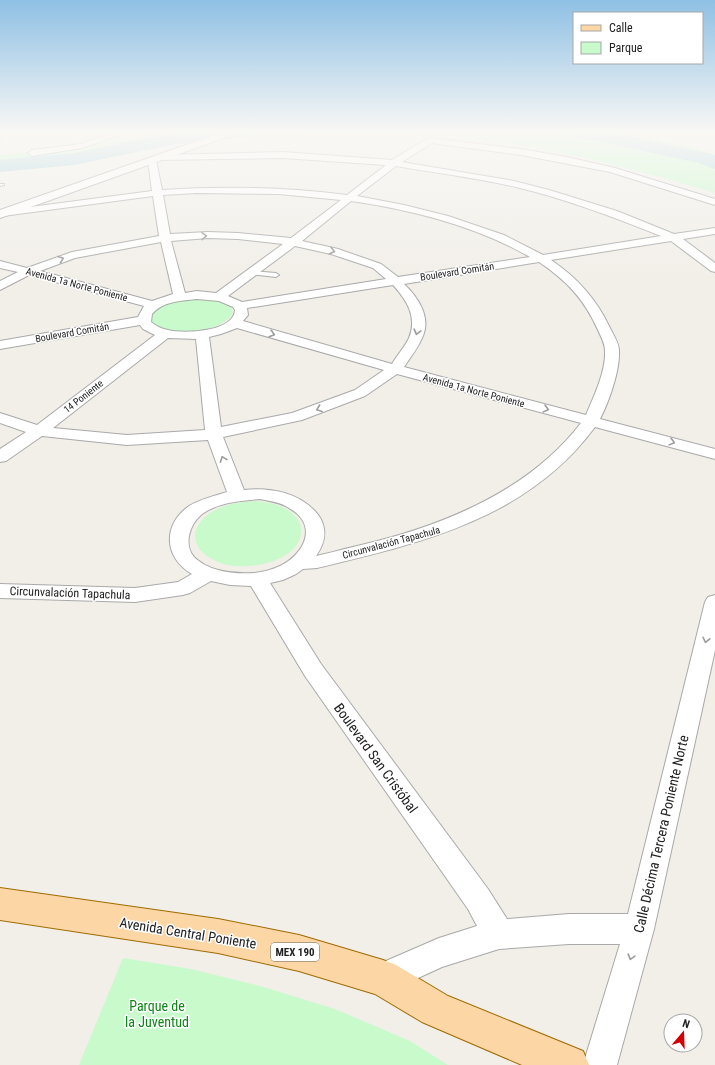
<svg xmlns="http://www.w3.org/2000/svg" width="715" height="1065" font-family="'Roboto Condensed',sans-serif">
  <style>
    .park { fill: #c8facc }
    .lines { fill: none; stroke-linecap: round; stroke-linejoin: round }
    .river { fill: #aad3df; fill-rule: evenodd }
    .service-casing { stroke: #a9a9a9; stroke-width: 2 }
    .minor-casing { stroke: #a9a9a9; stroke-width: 2 }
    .tertiary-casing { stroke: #a9a9a9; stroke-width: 2 }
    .primary-casing { stroke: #a06b00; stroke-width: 2 }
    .service { fill: #fff; fill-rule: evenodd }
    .minor { fill: #fff; fill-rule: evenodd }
    .tertiary { fill: #fff; fill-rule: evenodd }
    .primary { fill: #fcd6a4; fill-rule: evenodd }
    .oneway { stroke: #9c9c9c }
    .labels { text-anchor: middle; stroke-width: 3; stroke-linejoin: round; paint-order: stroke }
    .far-street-label { font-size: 10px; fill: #222; stroke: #fff }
    .shield { fill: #fff; stroke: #646464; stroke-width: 1 }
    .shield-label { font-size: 11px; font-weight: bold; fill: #222 }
    .street-label { font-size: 12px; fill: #222; stroke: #fff }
    .near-street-label { font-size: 14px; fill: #222; stroke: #fff }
    .near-park-label { font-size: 14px; fill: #0c8416; stroke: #fff }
  </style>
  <rect width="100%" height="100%" fill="#f2efe9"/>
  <!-- park -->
  <path class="park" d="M171,132H342L291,135H263L193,138L59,166L0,171V155L82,146Z
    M378,132H615L691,146L715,154V193C653,174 590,157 526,146C477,138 427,135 378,132Z
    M196,298C290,306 176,355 151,320L154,311L166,303Z
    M254,501C265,502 275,503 284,508C292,512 300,519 301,528C303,555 269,565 248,566C238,567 227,566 218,562C184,548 190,519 222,507C232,503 243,502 254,501Z
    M123,958L191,969L260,986L335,1009L410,1041L448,1065H79Z"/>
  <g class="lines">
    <!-- river -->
    <path class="river" d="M178,132H257L254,136L248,137L181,143L74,165L0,172V160L74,153Z
      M571,132H607L712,154L715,155V169L699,163L574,136Z"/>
    <!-- service casing -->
    <g class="service-casing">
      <path id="service" d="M0,184H4V185L0,186Z
        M252,271L276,273L279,275L276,277L250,274V272Z"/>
    </g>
    <!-- minor casing -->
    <g class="minor-casing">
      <path id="minor" d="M0,132H13L0,137Z
        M116,132H128L82,148L32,156L28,153L32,150L81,144Z
        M428,138L521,149L567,157L615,168L715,199V205L610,172L521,155L432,143L402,162L514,181L549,190L617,211L674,234L715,228V234L683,239L715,263V272L711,271L671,241L551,260C578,278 597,300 610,328C614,336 619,343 619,351C620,370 609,402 600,419L715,449V459L595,427C527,519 421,543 317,568L303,569L296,574L283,580L270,583L321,664L488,889L507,919L569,914H628L705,602L708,597L715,595V650L654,929L617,1065H583L620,944H569L499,949L442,967L383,994L372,989L367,978L372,967L439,938L477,926L468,909L305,676L251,586L230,585L211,581L190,593L183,595L135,602L0,598V584L135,588L178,582L192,574C164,558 162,525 189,506C201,499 214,496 227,492L208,440L127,445L42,436L6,461L0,462V449L26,432L0,423V413L37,425L155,335L143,329L140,325L0,349V341L138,317L144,306L29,275L0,290V281L18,272L0,268V261L27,268L72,252L159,236L153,196L3,216L0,215V211L152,191L148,160L149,158H155L159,155L283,152L392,160ZM283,158L386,165L347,195C285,187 224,186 162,190L156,160ZM396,166C436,173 477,178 516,187C566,199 613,217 661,236L543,255L504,235L448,216L404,205L357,196ZM196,193L279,194L341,200L291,238L238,233L208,232L170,234L163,195ZM351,201C413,210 476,226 530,257L398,277L381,264L338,249L302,241ZM208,238L238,239L283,244L216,293L197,291L185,293L171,241ZM161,242L173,294L152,301L40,271L75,258ZM295,246L331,254L373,268L386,279L242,302L228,296ZM539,262C567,281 584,299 598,330C601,337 605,343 605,351C606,371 594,396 586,415L404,367C410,358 418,348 422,338C432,318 418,297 404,284ZM393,285C406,299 418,317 409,338C405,347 397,355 392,364L243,321L248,315L247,308ZM197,299L219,301L233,307L235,310C234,332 184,334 168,330C162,329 156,326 151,322L152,314C163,301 181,301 197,299ZM237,328L384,370L355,390L292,413L221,427L209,337L221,334ZM168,338L196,339L205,430L127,435L53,428ZM397,374L581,423C527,493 440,527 357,546C344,549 330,553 316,556C325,543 328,530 319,516C302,493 271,487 244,490L223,437L302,420L365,396ZM260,499C270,501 280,502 289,508C318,524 306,553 280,566C262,575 237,575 218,570C210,568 200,563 194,557C183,544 190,524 202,514C219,502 240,501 260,499Z"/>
    </g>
    <!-- tertiary casing -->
    <g class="tertiary-casing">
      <path id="tertiary" d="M223,132H236L235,134L0,218V210Z"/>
    </g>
    <!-- primary casing -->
    <g class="primary-casing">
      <path id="primary" d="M0,888L218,919L299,935L383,960L396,965L448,996L583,1051L589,1065H522L422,1022L375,994L299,971L218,953L0,920Z"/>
    </g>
    <!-- service -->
    <use href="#service" class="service"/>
    <!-- minor -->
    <use href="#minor" class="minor"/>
    <!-- tertiary -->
    <use href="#tertiary" class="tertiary"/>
    <!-- primary -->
    <use href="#primary" class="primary"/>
  </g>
  <!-- one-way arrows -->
  <defs><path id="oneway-chevron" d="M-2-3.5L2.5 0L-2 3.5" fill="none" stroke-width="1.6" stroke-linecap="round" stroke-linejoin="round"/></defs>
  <g class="oneway">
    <use href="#oneway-chevron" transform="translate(204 236) rotate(-2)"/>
    <use href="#oneway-chevron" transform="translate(332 251) rotate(14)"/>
    <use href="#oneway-chevron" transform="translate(61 259) rotate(-20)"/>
    <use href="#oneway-chevron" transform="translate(417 332) rotate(105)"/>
    <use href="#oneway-chevron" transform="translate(272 334) rotate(16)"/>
    <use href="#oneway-chevron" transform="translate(319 409) rotate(160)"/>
    <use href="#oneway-chevron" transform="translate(546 409) rotate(15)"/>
    <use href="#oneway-chevron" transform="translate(672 442) rotate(15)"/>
    <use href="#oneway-chevron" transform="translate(223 459) rotate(-111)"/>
    <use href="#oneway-chevron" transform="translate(706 640) rotate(103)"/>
    <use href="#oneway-chevron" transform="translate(631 957) rotate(106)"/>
  </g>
  <!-- sky -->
  <linearGradient id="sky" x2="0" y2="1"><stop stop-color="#8fc0e4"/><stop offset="0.47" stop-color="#f9f8f5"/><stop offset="1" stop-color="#f9f8f5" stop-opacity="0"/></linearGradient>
  <rect width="715" height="281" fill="url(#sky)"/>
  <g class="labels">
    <!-- far-street labels -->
    <g class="far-street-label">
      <text transform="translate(457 271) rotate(-9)" y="4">Boulevard Comitán</text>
      <text transform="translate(77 284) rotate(15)" y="4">Avenida 1a Norte Poniente</text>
      <text transform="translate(72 332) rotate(-10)" y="4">Boulevard Comitán</text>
      <text transform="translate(474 390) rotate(15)" y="4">Avenida 1a Norte Poniente</text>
      <text transform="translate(83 396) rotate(-38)" y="4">14 Poniente</text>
      <text transform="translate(391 542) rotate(-15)" y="4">Circunvalación Tapachula</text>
    </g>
    <!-- shield labels -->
    <rect class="shield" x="271" y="943" width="48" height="18" rx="3"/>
    <g class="shield-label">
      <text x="295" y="956">MEX 190</text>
    </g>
    <!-- street labels -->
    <g class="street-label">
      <text transform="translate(70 593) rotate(2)" y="4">Circunvalación Tapachula</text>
    </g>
    <!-- near-street labels -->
    <g class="near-street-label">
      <text transform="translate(376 758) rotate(54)" y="5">Boulevard San Cristóbal</text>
      <text transform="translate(661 834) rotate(-77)" y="5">Calle Décima Tercera Poniente Norte</text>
      <text transform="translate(188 933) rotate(9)" y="5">Avenida Central Poniente</text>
    </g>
    <!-- near-park labels -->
    <g class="near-park-label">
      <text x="157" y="1011">Parque de<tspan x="157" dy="16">la Juventud</tspan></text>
    </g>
  </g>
  <!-- legend -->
  <rect x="573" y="12" width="130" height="52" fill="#ffffff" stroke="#a7a7a7"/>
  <rect x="581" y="25" width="20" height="6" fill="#fcd6a4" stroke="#a7a7a7"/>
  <text x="609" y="32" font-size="12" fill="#222222">Calle</text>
  <rect x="581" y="42" width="20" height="12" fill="#c8facc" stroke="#a7a7a7"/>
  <text x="609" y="52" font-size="12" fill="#222222">Parque</text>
  <!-- north arrow -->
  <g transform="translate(683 1033) rotate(19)"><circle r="19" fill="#ffffff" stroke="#a7a7a7"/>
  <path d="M0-3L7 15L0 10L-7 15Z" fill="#d40000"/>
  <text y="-6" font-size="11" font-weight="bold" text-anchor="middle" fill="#222222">N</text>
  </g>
</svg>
